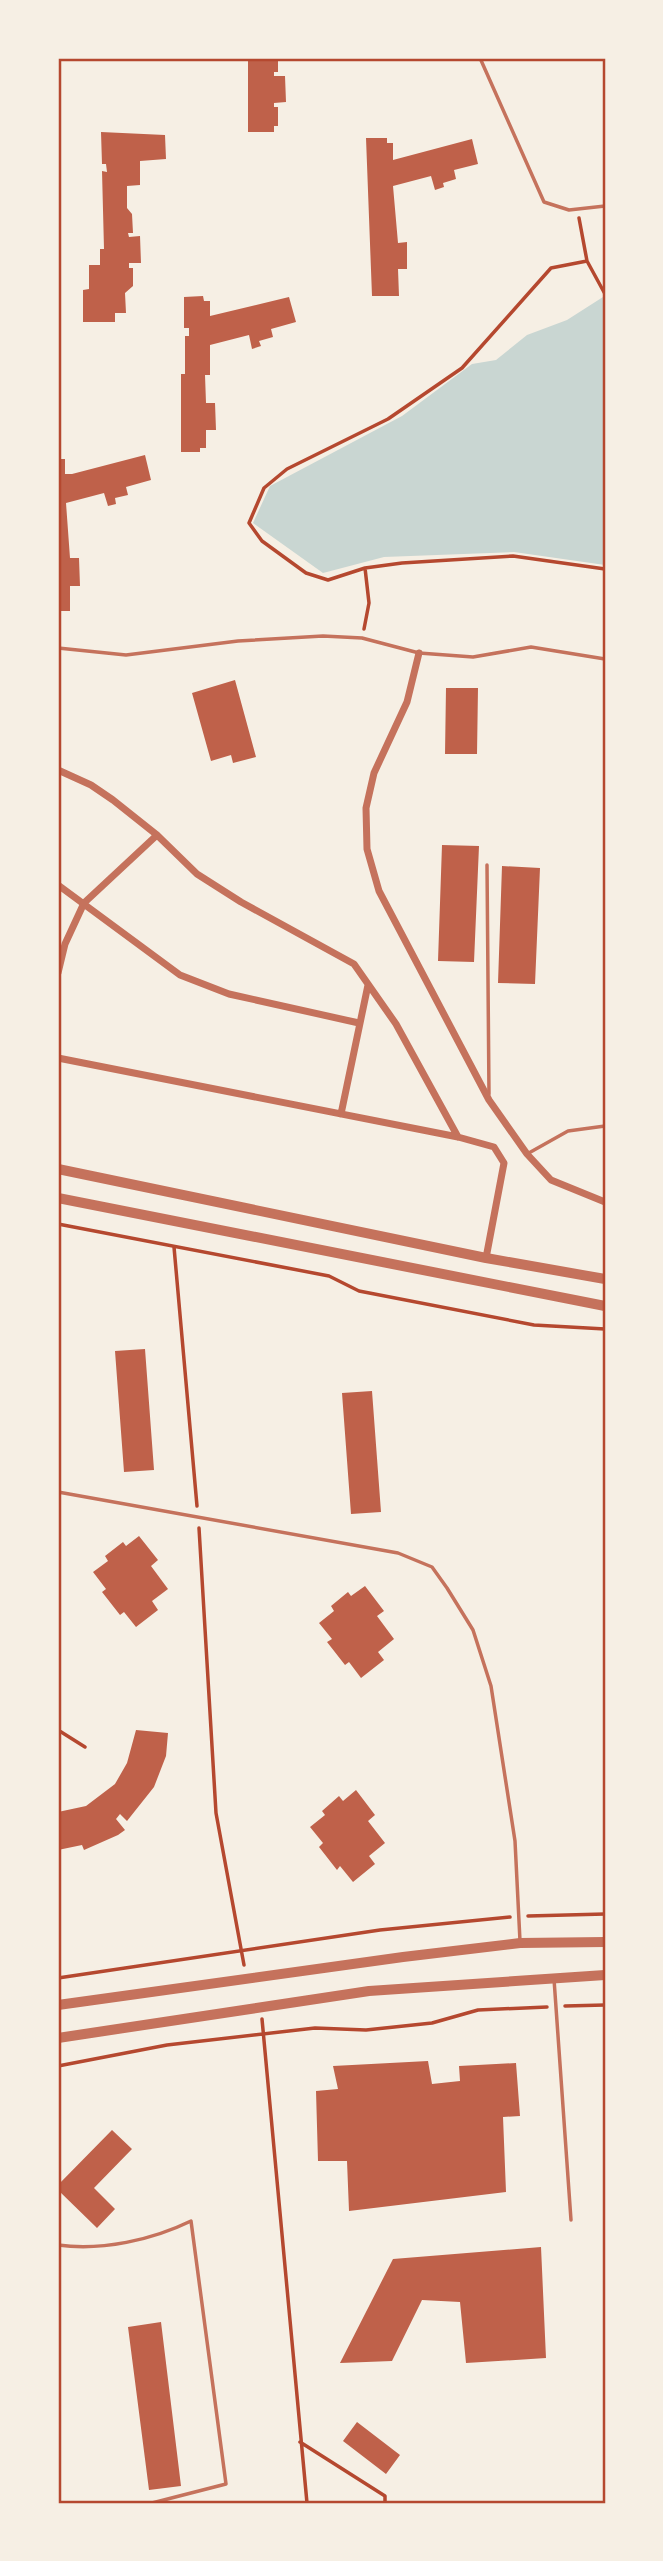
<svg xmlns="http://www.w3.org/2000/svg" width="663" height="2561" font-family="Poppins,sans-serif">
  <style>
    .water { fill: #c9d6d2 }
    .building { fill: #bf614a }
    .lines { fill: none; stroke-linecap: round; stroke-linejoin: round }
    .path { stroke: #b5482f; stroke-width: 3.5 }
    .service { stroke: #c5725c; stroke-width: 3.5 }
    .minor { stroke: #c5725c; stroke-width: 7 }
    .tertiary { stroke: #c5725c; stroke-width: 10 }
    .neatline { fill: none; stroke: #b5482f; stroke-width: 2.5 }
  </style>
  <rect width="100%" height="100%" fill="#f6efe4"/>
  <!-- water -->
  <path class="water" d="M603,297L605,565L514,552L384,557L323,573L253,523L270,486L402,416L472,364L496,360L527,335L567,320Z"/>
  <!-- building -->
  <path class="building" d="M248,58H278V72H274V76H285L286,102L274,103V107H278V126H274V132H248Z
    M101,132L165,135L166,159L140,161V185L127,186V208L132,214L133,233H128L129,237L140,236L141,263H129V268H133V286L125,293L126,313H115V322H83V290L89,289V265H100V249H104L102,171L107,172L106,164H102Z
    M366,138H387V143H393V160L472,139L478,164L454,170L456,179L443,183L444,187L435,190L431,176L393,186L398,243L407,242V269H398L399,296H372Z
    M203,296L204,301H210V316L289,297L296,322L271,329L273,337L259,341L261,346L252,349L249,335L210,345V375H205L206,403H215L216,430H206V448H200V452H181V374H185V336H189V328H184V297Z
    M145,455L151,480L126,487L128,495L115,498L116,504L108,506L104,493L66,503L70,558H79L80,586H70V611H58V459H65V474H72Z
    M235,680L256,757L233,763L231,755L211,761L192,693Z
    M446,688H478L477,754H445Z
    M442,845L479,846L474,962L438,961Z
    M502,866L540,868L535,984L498,983Z
    M145,1349L154,1470L124,1472L115,1351Z
    M372,1391L381,1512L351,1514L342,1393Z
    M139,1536L158,1560L151,1566L168,1589L152,1601L158,1610L136,1627L124,1612L120,1615L102,1592L106,1589L93,1572L108,1561L105,1556L123,1542L126,1546Z
    M365,1586L384,1611L377,1616L394,1639L378,1652L384,1660L361,1678L349,1662L345,1665L327,1642L332,1639L319,1623L334,1611L331,1606L348,1592L351,1596Z
    M136,1730L168,1733L166,1756L154,1787L127,1821L120,1814L116,1819L125,1830L118,1835L84,1850L82,1845L58,1850V1812L86,1806L115,1784L127,1763Z
    M356,1790L375,1815L368,1821L385,1843L369,1856L375,1864L353,1882L340,1866L337,1870L319,1847L323,1843L310,1827L325,1815L322,1811L339,1796L343,1801Z
    M428,2061L432,2084L460,2081L459,2066L516,2063L520,2116L503,2117L506,2192L349,2211L347,2161H318L316,2091L338,2089L333,2066Z
    M112,2130L132,2149L94,2188L115,2209L97,2228L58,2190V2185Z
    M541,2247L546,2358L466,2363L460,2302L422,2300L392,2361L340,2363L393,2259Z
    M161,2322L181,2486L149,2490L128,2327Z
    M357,2422L400,2455L386,2474L343,2441Z"/>
  <g class="lines">
    <!-- path -->
    <path class="path" d="M579,218L587,261L605,294
      M587,261L551,268L462,368L388,419L287,469L264,488L249,523L262,541L306,573L328,580L365,568L402,563L513,556L605,569
      M364,629L369,603L365,568
      M58,1224L329,1276L359,1291L534,1325L605,1329
      M174,1247L197,1506
      M199,1528L216,1813L244,1965
      M58,1730L85,1747
      M528,1916L605,1914
      M58,1978L380,1930L510,1917
      M565,2006L605,2005
      M262,2019L307,2503
      M58,2066L167,2045L315,2028L366,2030L432,2023L478,2010L547,2007
      M300,2442L385,2496V2503"/>
    <!-- service -->
    <path class="service" d="M480,58L544,202L569,210L605,206
      M58,648L126,655L238,641L323,636L362,638L419,653L473,657L531,647L605,659
      M487,865L489,1094
      M527,1154L568,1131L605,1126
      M58,1492L398,1553L432,1567L447,1588L473,1630L491,1686L515,1841L520,1941
      M554,1979L571,2220
      M58,2245C102,2251 152,2240 191,2221L226,2484L152,2503"/>
    <!-- minor -->
    <path class="minor" d="M419,653L407,702L374,773L366,808L367,849L379,891L489,1100L527,1154L551,1180L605,1202
      M58,770L91,785L113,800L157,835L197,874L241,902L354,964L396,1024L458,1137
      M58,885L180,975L229,994L359,1023
      M58,973L65,944L84,903L157,835
      M58,1058L458,1137L494,1147L504,1163L486,1258
      M341,1114L368,985"/>
    <!-- tertiary -->
    <path class="tertiary" d="M58,1169L486,1258L605,1279
      M58,1198L605,1306
      M58,2005L403,1957L520,1943L605,1942
      M58,2038L369,1991L605,1975"/>
  </g>
  <!-- border -->
  <rect width="663" height="2561" fill="none" stroke="#f6efe4" stroke-width="119"/>
  <rect x="60" y="60" width="544" height="2442" class="neatline"/>
</svg>
